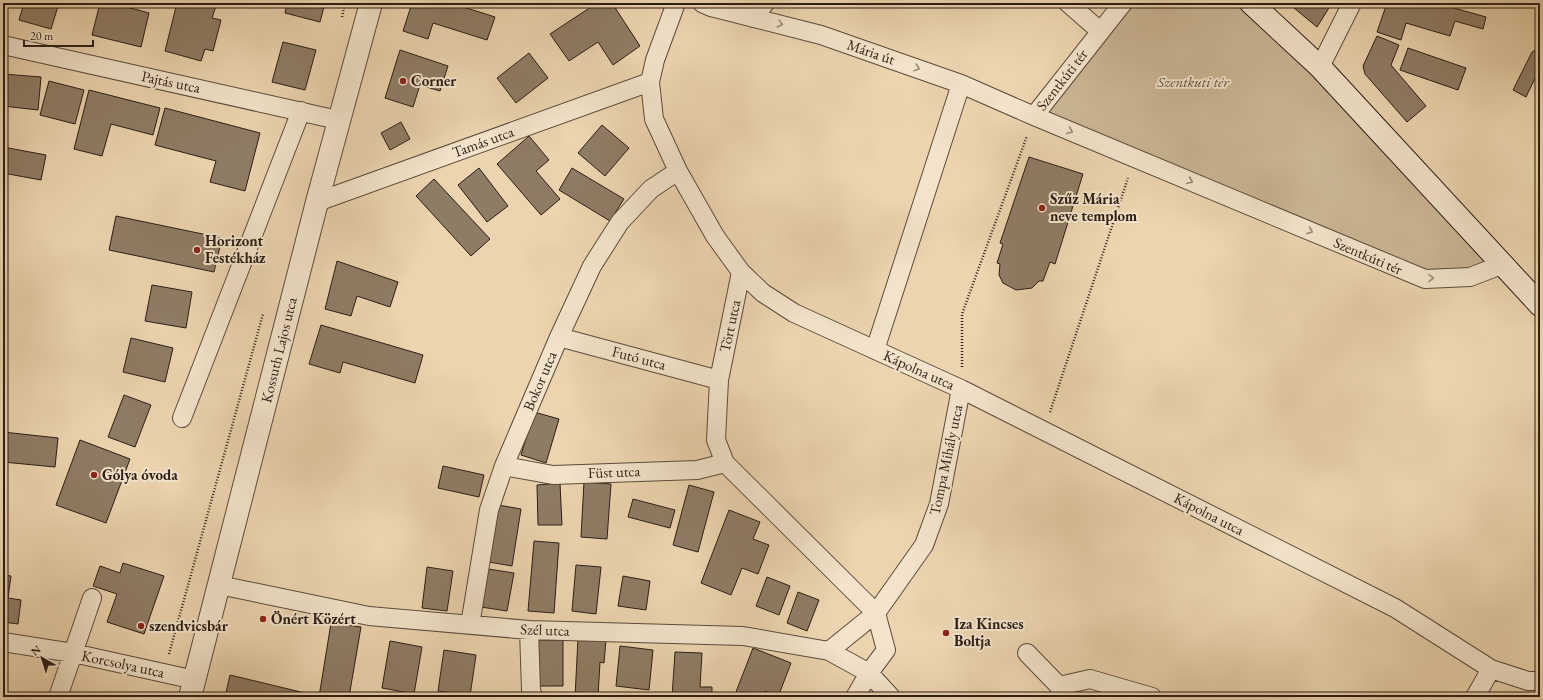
<svg xmlns="http://www.w3.org/2000/svg" width="1543" height="700" font-family="'EB Garamond',serif">
  <style>
    .green { fill: #cab594; stroke: #7a6955 }
    .building { fill: #8f7c65; stroke: #2b1d16 }
    .lines { fill: none; stroke-linecap: round; stroke-linejoin: round }
    .minor-casing { stroke: #5b4b3c; stroke-width: 20 }
    .tertiary-casing { stroke: #5b4b3c; stroke-width: 24 }
    .secondary-casing { stroke: #2b1d16; stroke-width: 24 }
    .path { stroke: #2b1d16; stroke-width: 2.5; stroke-dasharray: 1 2; stroke-linecap: butt }
    .minor { stroke: #f2e3ca; stroke-width: 18 }
    .tertiary { stroke: #f2e3ca; stroke-width: 22 }
    .secondary { stroke: #f2e3ca; stroke-width: 22 }
    .oneway { stroke: #988a79 }
    .poi-dot { fill: #8f2418; stroke: #f2e3ca; stroke-width: 1.5 }
    .labels { text-anchor: middle; stroke-width: 4; stroke-linejoin: round; paint-order: stroke }
    .street-label { font-size: 15px; fill: #2b1d16; stroke: #f2e3ca }
    .poi-label { font-size: 15px; font-weight: bold; fill: #2b1d16; stroke: #f2e3ca; text-anchor: start }
    .park-label { font-size: 15px; font-style: italic; fill: #5b4b3c; stroke: #f2e3ca }
  </style>
  <rect width="100%" height="100%" fill="#ebd4ae"/>
  <filter id="stains"><feTurbulence type="fractalNoise" baseFrequency=".005" numOctaves="4"/><feColorMatrix values="0 0 0 0 .2 0 0 0 0 .09 0 0 0 0 .02 0 0 0 .5 -.17"/></filter>
  <radialGradient id="worn" r=".72"><stop offset=".6" stop-color="#630" stop-opacity="0"/><stop offset="1" stop-color="#630" stop-opacity=".3"/></radialGradient>
  <!-- green -->
  <path class="green" d="M1123,3H1251L1504,264L1425,279L1034,117Z"/>
  <!-- building -->
  <path class="building" d="M24,3H59L51,29L19,20Z
    M100,3H112L149,13L141,47L92,35Z
    M177,3H217L212,18L221,20L213,51L205,49L201,61L165,51Z
    M287,3H325L320,22L285,13Z
    M412,3H451L495,17L487,40L433,23L428,39L403,31Z
    M597,3H612L640,46L613,65L598,42L569,61L550,34Z
    M1288,3H1332L1317,27Z
    M1387,3H1436L1486,17L1483,29L1455,21L1450,36L1406,23L1401,40L1377,32Z
    M1377,36L1399,45L1391,65L1426,106L1407,122L1365,74L1363,66Z
    M283,42L316,50L305,90L272,82Z
    M1540,47V68L1526,97L1513,90L1532,52Z
    M1408,48L1466,68L1458,90L1400,70Z
    M400,50L448,66L440,91L420,85L413,107L385,98Z
    M529,53L548,78L516,103L497,78Z
    M3,74L41,77L38,110L3,106Z
    M49,81L84,90L75,124L40,115Z
    M89,90L160,108L153,135L111,124L102,156L74,149Z
    M165,108L260,133L245,191L210,182L216,161L155,145Z
    M401,122L410,139L390,150L381,133Z
    M602,125L629,148L605,176L578,153Z
    M529,136L549,160L536,171L560,199L541,215L497,164Z
    M3,147L46,155L41,180L3,173Z
    M1029,157L1083,174L1055,264L1050,262L1043,281H1039L1032,288L1016,290L1003,283L999,275L1000,264L997,263L1003,244L1000,243Z
    M479,168L508,206L487,222L458,185Z
    M572,168L624,199L610,221L559,190Z
    M434,179L490,239L471,256L416,196Z
    M116,216L222,238L214,272L109,250Z
    M337,261L398,282L390,307L357,296L351,316L325,309Z
    M152,285L192,292L186,328L145,321Z
    M321,325L423,355L415,383L343,362L340,373L309,364Z
    M131,338L173,348L165,382L123,372Z
    M124,395L151,405L135,447L108,437Z
    M534,412L559,419L546,463L521,455Z
    M3,432L58,438L55,467L3,462Z
    M80,440L130,459L106,523L56,505Z
    M443,466L484,475L479,497L438,488Z
    M584,482L611,484L607,539L581,537Z
    M560,483L562,525H538L537,485Z
    M689,485L714,492L698,552L673,545Z
    M3,497H5L3,518Z
    M633,499L675,510L670,528L628,517Z
    M498,505L521,509L512,566L489,562Z
    M729,510L760,522L753,539L769,545L758,574L742,568L731,595L701,583Z
    M534,541L559,543L554,613L528,611Z
    M123,563L164,576L144,634L107,622L117,594L93,586L100,566L120,573Z
    M576,565L601,567L596,614L572,611Z
    M427,567L453,571L447,611L422,608Z
    M488,569L514,573L507,611L481,607Z
    M3,575L11,576L8,598L21,600L18,624L3,622Z
    M623,576L650,581L646,610L618,606Z
    M767,577L790,586L779,615L756,606Z
    M798,592L819,600L807,631L787,623Z
    M331,623L361,627L349,697H319Z
    M578,638L606,640L604,663L600,662L598,697H575Z
    M536,640H563V686H536Z
    M390,641L422,647L414,694L382,688Z
    M620,646L653,650L649,690L616,686Z
    M753,648L791,663L778,697L765,691L763,697H734Z
    M444,650L476,655L470,696L438,691Z
    M675,652L702,653L700,687H712V697H672Z
    M230,675L305,693L304,697H225Z"/>
  <g class="lines">
    <!-- minor casing -->
    <g class="minor-casing">
      <path id="minor" d="M676,3L655,60L650,82L654,119L678,171L715,236L741,272L719,380L716,440L725,463L876,613L829,651
        M702,3L711,7L821,35L961,84L1034,116L1425,279L1470,277L1504,264
        M1068,3L1100,31
        M753,18L765,3
        M3,45L338,120
        M1320,67L1352,3
        M1034,116L1123,3
        M317,202L650,82
        M741,272L763,293L794,313L961,389L1395,608L1491,669L1528,681H1540
        M559,337L719,380
        M875,350L961,84
        M182,418L301,111
        M504,466L553,475L697,470L725,463
        M219,585L369,616L529,630L743,636L829,651L869,673L891,697
        M470,625L489,510L504,466L559,337L592,266L620,222L651,189L678,171
        M529,630L531,690L533,697
        M3,642L73,653L195,680
        M1027,653L1059,686
        M58,697L92,598
        M855,697L869,673L886,650L876,613L924,545L939,504L961,389
        M1062,697L1059,686L1090,679L1152,697
        M1475,697L1491,669"/>
    </g>
    <!-- tertiary casing -->
    <g class="tertiary-casing">
      <path id="tertiary" d="M190,697L317,202L371,3"/>
    </g>
    <!-- secondary casing -->
    <g class="secondary-casing">
      <path id="secondary" d="M1251,3L1320,67L1540,305"/>
    </g>
    <!-- path -->
    <path class="path" d="M342,17L345,3
      M962,367V314L1027,136
      M1050,412L1128,178
      M169,654L263,314"/>
    <!-- minor -->
    <use href="#minor" class="minor"/>
    <!-- tertiary -->
    <use href="#tertiary" class="tertiary"/>
    <!-- secondary -->
    <use href="#secondary" class="secondary"/>
  </g>
  <!-- one-way arrows -->
  <defs><path id="oneway-chevron" d="M-2-3.5L2.5 0L-2 3.5" fill="none" stroke-width="1.6" stroke-linecap="round" stroke-linejoin="round"/></defs>
  <g class="oneway">
    <use href="#oneway-chevron" transform="translate(780 24) rotate(14)"/>
    <use href="#oneway-chevron" transform="translate(917 68) rotate(19)"/>
    <use href="#oneway-chevron" transform="translate(1070 131) rotate(23)"/>
    <use href="#oneway-chevron" transform="translate(1190 181) rotate(23)"/>
    <use href="#oneway-chevron" transform="translate(1310 231) rotate(23)"/>
    <use href="#oneway-chevron" transform="translate(1431 278) rotate(-1)"/>
  </g>
  <!-- markers -->
  <g class="poi-dot">
    <circle cx="403" cy="81" r="4"/>
    <circle cx="1042" cy="208" r="4"/>
    <circle cx="197" cy="250" r="4"/>
    <circle cx="94" cy="475" r="4"/>
    <circle cx="263" cy="619" r="4"/>
    <circle cx="141" cy="626" r="4"/>
    <circle cx="946" cy="633" r="4"/>
  </g>
  <g class="labels">
    <!-- street labels -->
    <g class="street-label">
      <text transform="translate(871 52) rotate(19)" y="5">Mária út</text>
      <text transform="translate(1062 80) rotate(-52)" y="5">Szentkúti tér</text>
      <text transform="translate(171 82) rotate(12)" y="5">Pajtás utca</text>
      <text transform="translate(483 142) rotate(-20)" y="5">Tamás utca</text>
      <text transform="translate(1368 256) rotate(23)" y="5">Szentkúti tér</text>
      <text transform="translate(730 326) rotate(-78)" y="5">Tört utca</text>
      <text transform="translate(279 350) rotate(-76)" y="5">Kossuth Lajos utca</text>
      <text transform="translate(639 358) rotate(15)" y="5">Futó utca</text>
      <text transform="translate(919 370) rotate(24)" y="5">Kápolna utca</text>
      <text transform="translate(540 381) rotate(-67)" y="5">Bokor utca</text>
      <text transform="translate(946 460) rotate(-78)" y="5">Tompa Mihály utca</text>
      <text transform="translate(614 472) rotate(-2)" y="5">Füst utca</text>
      <text transform="translate(1209 514) rotate(27)" y="5">Kápolna utca</text>
      <text transform="translate(545 630) rotate(2)" y="5">Szél utca</text>
      <text transform="translate(123 664) rotate(12)" y="5">Korcsolya utca</text>
    </g>
    <!-- poi labels -->
    <g class="poi-label">
      <text x="411" y="86">Corner</text>
      <text x="1050" y="204">Szűz Mária<tspan x="1050" dy="17">neve templom</tspan></text>
      <text x="205" y="246">Horizont<tspan x="205" dy="17">Festékház</tspan></text>
      <text x="102" y="480">Gólya óvoda</text>
      <text x="271" y="624">Önért Közért</text>
      <text x="954" y="629">Iza Kincses<tspan x="954" dy="17">Boltja</tspan></text>
      <text x="149" y="631">szendvicsbár</text>
    </g>
    <!-- park labels -->
    <g class="park-label">
      <text x="1193" y="87">Szentkuti tér</text>
    </g>
  </g>
  <!-- margin -->
  <rect width="1543" height="700" fill="none" stroke="#ebd4ae" stroke-width="16"/>
  <rect x="4" y="4" width="1535" height="692" fill="none" stroke="#2b1d16" stroke-width="2"/>
  <rect x="8" y="8" width="1527" height="684" fill="none" stroke="#2b1d16"/>
  <!-- north arrow -->
  <g transform="translate(42 658) rotate(321)" stroke="#f2e3ca" stroke-width="3" paint-order="stroke">
  <path d="M0-3L7 15L0 10L-7 15Z" fill="#2b1d16"/>
  <text y="-6" font-size="11" font-weight="bold" text-anchor="middle" fill="#2b1d16">N</text>
  </g>
  <!-- scale -->
  <path d="M24 40v6h69v-6" fill="none" stroke="#2b1d16" stroke-width="2"/>
  <text x="30" y="40" font-size="12" fill="#2b1d16" stroke="#f2e3ca" stroke-width="3" paint-order="stroke">20 m</text>
  <rect width="100%" height="100%" filter="url(#stains)"/>
  <rect width="100%" height="100%" fill="url(#worn)"/>
</svg>
